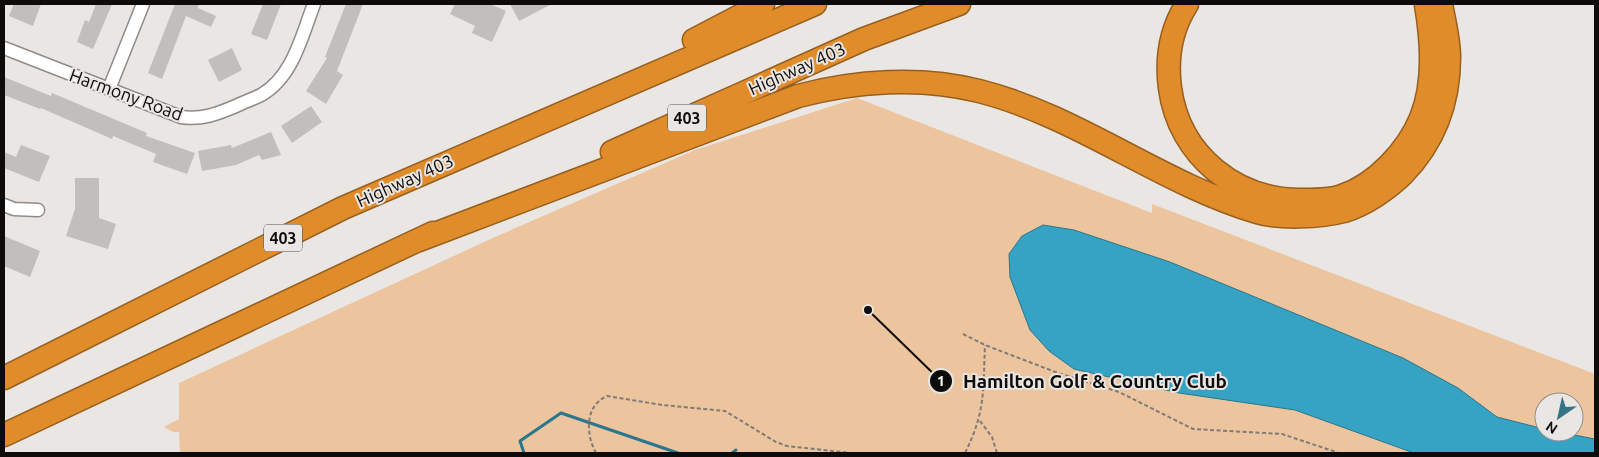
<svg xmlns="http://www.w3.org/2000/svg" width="1599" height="457" font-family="Ubuntu,sans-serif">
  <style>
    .green { fill: #ecc49e; fill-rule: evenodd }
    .water { fill: #37a3c4; stroke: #2a768c }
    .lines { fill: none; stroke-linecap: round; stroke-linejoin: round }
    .stream { stroke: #2a768c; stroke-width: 3 }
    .building { fill: #c1bebb }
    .street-casing { stroke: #8e8b88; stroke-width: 15 }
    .highway-casing { stroke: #975f1f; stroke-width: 25 }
    .path { stroke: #7e7b79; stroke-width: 2; stroke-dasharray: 4 2.5; stroke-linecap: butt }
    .street { stroke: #fff; stroke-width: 12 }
    .highway { stroke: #e18c2a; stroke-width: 22 }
    .labels { text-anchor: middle; stroke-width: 4; stroke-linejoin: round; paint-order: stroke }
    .shield { fill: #eae6e3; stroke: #4f4d4c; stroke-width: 1 }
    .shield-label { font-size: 16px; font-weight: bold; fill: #0d0c0b }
    .street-label { font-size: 18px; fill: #0d0c0b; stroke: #eae6e3 }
    .leader { fill: none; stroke: #0d0c0b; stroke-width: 2 }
    .callout-dot { fill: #0d0c0b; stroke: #eae6e3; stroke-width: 2 }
    .mark-label { font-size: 15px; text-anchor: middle; font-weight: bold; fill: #fff }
    .callout-label { font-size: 19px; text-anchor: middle; font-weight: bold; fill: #0d0c0b; stroke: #eae6e3; stroke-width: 4; stroke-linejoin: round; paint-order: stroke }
  </style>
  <rect width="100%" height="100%" fill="#eae6e3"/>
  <!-- green -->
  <path class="green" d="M857,98L1152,213V204L1595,374V453H180L179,432H173L164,427L179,419V383L495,237L695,150ZM1544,402H1574V432H1544Z"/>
  <!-- water -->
  <path class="water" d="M1043,225L1074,230L1170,262L1403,358L1458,388L1497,417L1544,429V432H1559L1595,439V453H1414L1295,410L1179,393L1074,369L1049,351L1030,330L1010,277L1009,254L1022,236Z"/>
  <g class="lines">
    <!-- stream -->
    <path class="stream" d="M524,453L520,441L561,413L678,453
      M732,453L736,450"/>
  </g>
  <!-- building -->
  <path class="building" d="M14,4H41L33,26L9,16Z
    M96,4H112L93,49L77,42L85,20L89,22Z
    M175,4H199L198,8L216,16L211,27L186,16L162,79L148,73Z
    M263,4H281L267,40L251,34Z
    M346,4H363L337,71L343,75L326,104L306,91L327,58L325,57Z
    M455,4H490L506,11L492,42L472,33L475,26L450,14Z
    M510,4H552L519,21Z
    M232,48L242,70L219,82L208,60Z
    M4,77L51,96L52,93L147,133L146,136L195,153L187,174L153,162L156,154L113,136L112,139L41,108L40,109L4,95Z
    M311,106L322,122L292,143L281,126Z
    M271,132L281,155L262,160L259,155L236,165L202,171L198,151L231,145L232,148Z
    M21,145L50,156L39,182L4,168V152L16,157Z
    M75,178H99V218L116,224L108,249L66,236L75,209Z
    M4,236L40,251L30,277L4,266Z"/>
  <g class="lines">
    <!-- street casing -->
    <g class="street-casing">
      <path id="street" d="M4,48L181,117C202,120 217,114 236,106C244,102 253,99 261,95C293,77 302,35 314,4
        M109,89L143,4
        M4,205L14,209L38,210"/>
    </g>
    <!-- highway casing -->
    <g class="highway-casing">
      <path id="highway" d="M1187,4C1171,29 1166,58 1170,88C1179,156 1237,202 1305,200C1317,200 1331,200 1342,196C1376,185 1408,150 1421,118C1435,84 1432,40 1426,5
        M694,40L763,4
        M612,152L864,39L959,4
        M419,240L798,96C855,81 920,76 979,91C1078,116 1160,183 1257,212C1279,219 1321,217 1344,211C1364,205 1388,189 1403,174C1434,142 1449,102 1449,57C1449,40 1444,21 1441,4
        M4,378L343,208L815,4
        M4,435L433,233"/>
    </g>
    <!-- path -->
    <path class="path" d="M963,334L985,345L1058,373L1119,392L1193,429L1282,434L1339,453
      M980,421L992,437L997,453
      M596,453C586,435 584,406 607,396L662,405L725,411L776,442L787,446L851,453
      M965,453C986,411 983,389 985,345"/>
    <!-- street -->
    <use href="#street" class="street"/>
    <!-- highway -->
    <use href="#highway" class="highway"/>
  </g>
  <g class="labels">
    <!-- shield labels -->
    <g class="shield">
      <rect x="668" y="104.5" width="38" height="27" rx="4"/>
      <rect x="264" y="224.5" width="38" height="27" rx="4"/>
    </g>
    <g class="shield-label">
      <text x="687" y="124">403</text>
      <text x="283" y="244">403</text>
    </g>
    <!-- street labels -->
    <g class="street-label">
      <text transform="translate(797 69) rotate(-24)" y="6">Highway 403</text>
      <text transform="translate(126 95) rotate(20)" y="6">Harmony Road</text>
      <text transform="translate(405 181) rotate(-24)" y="6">Highway 403</text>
    </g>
  </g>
  <!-- callouts -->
  <path class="leader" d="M868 310L941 381"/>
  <g class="callout-dot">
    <circle cx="868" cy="310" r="5"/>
    <circle cx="941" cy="381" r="12"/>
  </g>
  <g class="mark-label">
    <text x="941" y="386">1</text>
  </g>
  <g class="callout-label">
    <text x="1095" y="388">Hamilton Golf &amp; Country Club</text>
  </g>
  <!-- border -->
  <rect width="1599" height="457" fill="none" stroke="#0d0c0b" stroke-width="10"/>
  <!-- north arrow -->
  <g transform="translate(1559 417) rotate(214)"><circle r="24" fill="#eae6e3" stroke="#928f8d"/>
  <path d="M0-4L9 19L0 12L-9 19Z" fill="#347388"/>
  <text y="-8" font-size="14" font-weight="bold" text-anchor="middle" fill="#0d0c0b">N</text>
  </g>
</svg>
